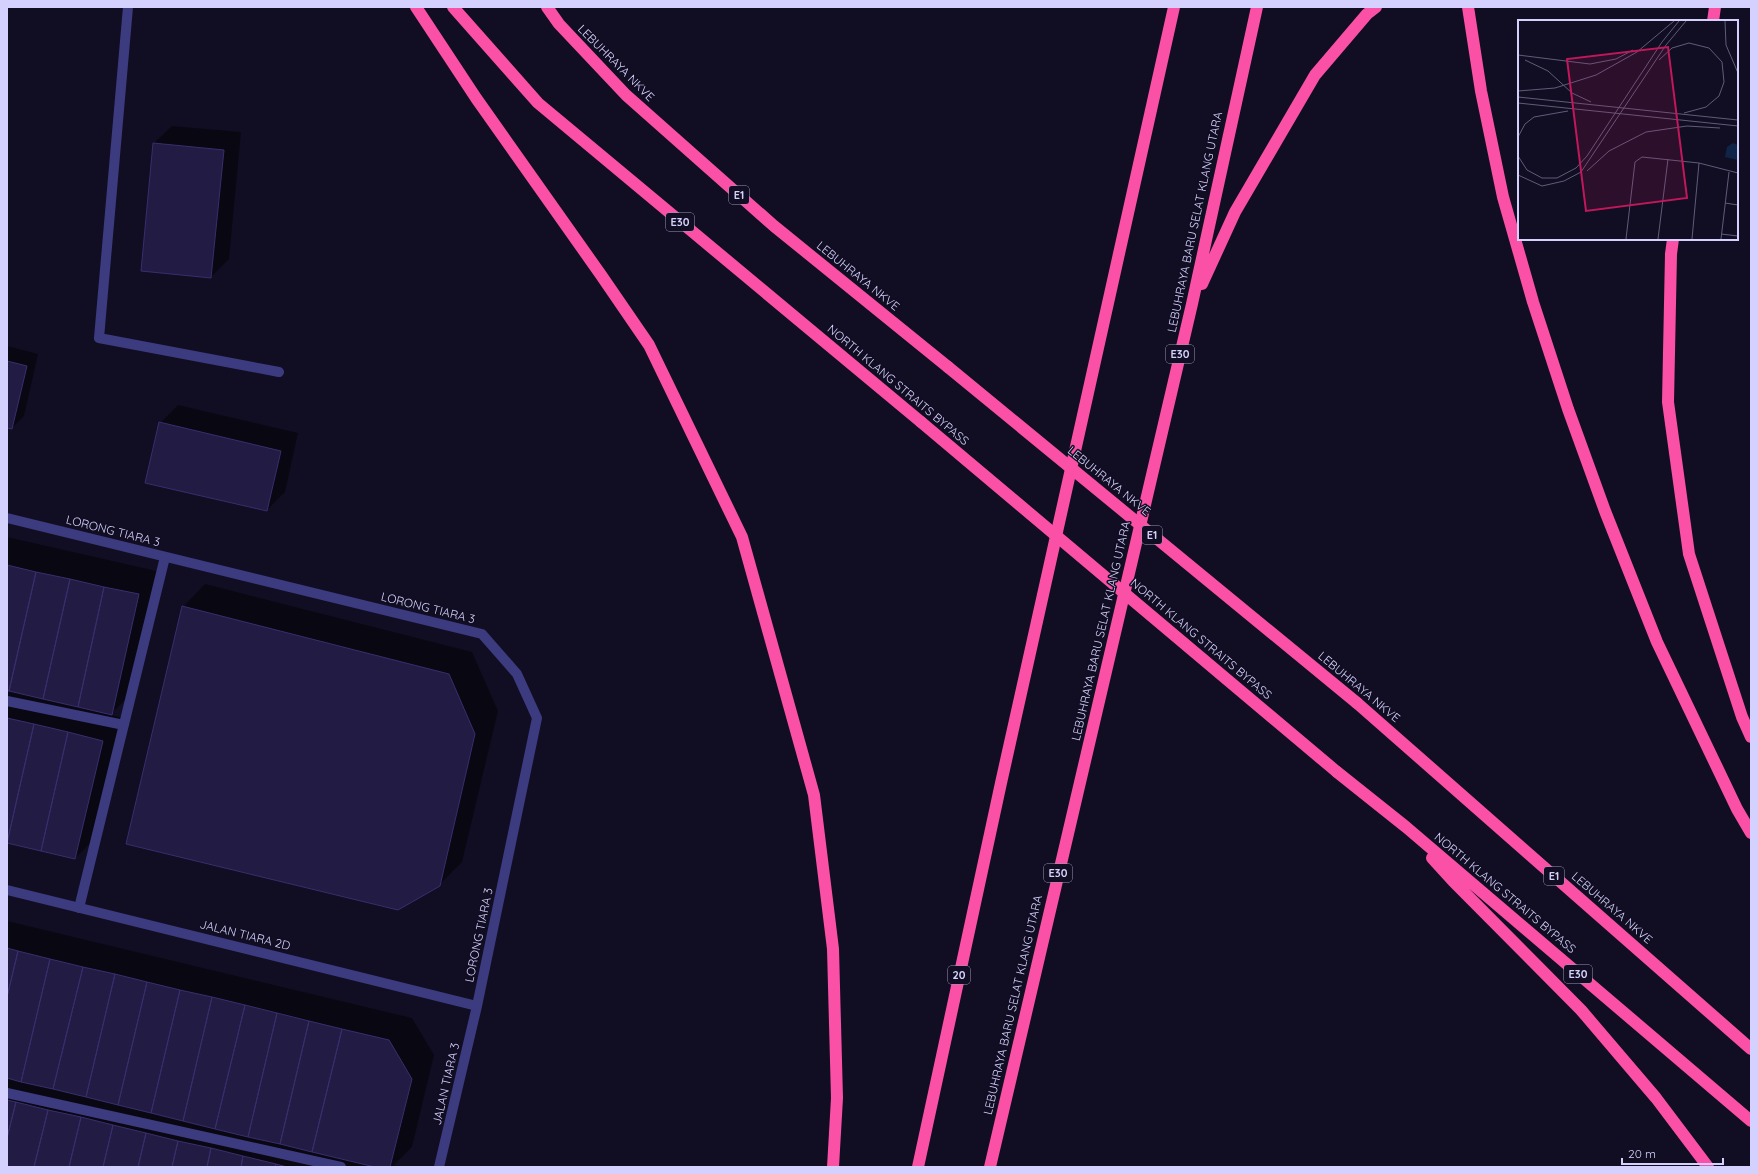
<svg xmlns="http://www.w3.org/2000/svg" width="1758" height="1174" font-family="Quicksand,sans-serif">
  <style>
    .shadow { fill: #0007 }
    .building { fill: #221b43; stroke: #392e6e }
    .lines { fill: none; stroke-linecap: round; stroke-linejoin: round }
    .lane { stroke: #3c3b80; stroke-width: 10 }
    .street { stroke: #3c3b80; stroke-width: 10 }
    .highway { stroke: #fa50a6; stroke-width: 12 }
    .highway-bridge { stroke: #fa50a6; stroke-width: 12 }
    .labels { text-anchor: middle; stroke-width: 3; stroke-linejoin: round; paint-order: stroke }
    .shield { fill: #110e23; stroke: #9a96bc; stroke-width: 1 }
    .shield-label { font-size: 11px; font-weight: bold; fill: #d5d1fe }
    .street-label { font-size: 12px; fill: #d5d1fe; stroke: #110e23 }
    .inset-road { fill: none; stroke: #5f5c7b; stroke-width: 1 }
    .view { fill: #c2185b; fill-opacity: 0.15; stroke: #c2185b; stroke-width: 2 }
    .inset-edge { fill: none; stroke: #d5d1fe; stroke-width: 2 }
  </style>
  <rect width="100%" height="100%" fill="#110e23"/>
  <!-- shadow -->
  <path class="shadow" d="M172,126L241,132L229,259L211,277L154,143Z
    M7,346L38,354L24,416L12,428L7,427Z
    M178,405L298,433L285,492L267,510L160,423Z
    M7,537L161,572L134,691L110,715L125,718L98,836L75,858L7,843Z
    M205,584L472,652L498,711L462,862L439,885L183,607Z
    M7,921L412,1018L434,1055L412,1147L394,1165L403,1167H7Z"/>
  <!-- building -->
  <path class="building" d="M153,143L224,150L211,278L141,271Z
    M7,361L27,366L12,429L7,428Z
    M159,422L281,451L267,511L145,483Z
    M7,565L36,572L9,691H7Z
    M36,572L70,579L43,699L9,691Z
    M70,579L104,587L78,707L43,699Z
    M104,587L139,594L112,715L78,707Z
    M182,606L449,674L475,734L440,886L398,910L126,844Z
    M7,718L34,724L7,843Z
    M34,724L68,732L41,851L7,843Z
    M68,732L103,741L75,859L41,851Z
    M7,948L18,951L7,997Z
    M18,951L50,959L21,1082L7,1078V997Z
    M50,959L83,967L53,1089L21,1082Z
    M83,967L115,974L86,1097L53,1089Z
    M115,974L147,982L118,1105L86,1097Z
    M147,982L180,990L151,1113L118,1105Z
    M180,990L212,997L183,1121L151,1113Z
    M212,997L245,1005L215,1129L183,1121Z
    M245,1005L277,1013L248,1137L215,1129Z
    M277,1013L309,1021L280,1144L248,1137Z
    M309,1021L342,1029L312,1152L280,1144Z
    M342,1029L389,1040L412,1079L390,1167H375L312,1152Z
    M7,1100L16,1102L7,1138Z
    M16,1102L48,1110L34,1167H7V1138Z
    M48,1110L81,1117L69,1167H34Z
    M81,1117L113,1125L103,1167H69Z
    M113,1125L146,1133L138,1167H103Z
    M146,1133L178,1141L172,1167H138Z
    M178,1141L211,1148L207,1167H172Z
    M211,1148L243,1156L241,1167H207Z
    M243,1156L276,1164L275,1167H241Z
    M276,1164L287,1167H275Z"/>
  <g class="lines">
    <!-- lane -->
    <path class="lane" d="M128,7L99,338L279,372
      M7,701L124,725
      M79,908L165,557
      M7,1093L341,1167"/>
    <!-- street -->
    <path class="street" d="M7,518L482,634L517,674L537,718L477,1006L439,1167
      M7,890L477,1006"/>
    <!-- highway -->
    <path class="highway" d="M416,7L476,98L601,275L649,345L742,537L814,795L833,949L837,1098L833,1167
      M453,7L538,103L921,422
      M547,7L559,24L626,95L774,226L948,367
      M1468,7L1481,91L1503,197L1533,302L1568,409L1605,511L1657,642L1737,809L1751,833
      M1713,21L1715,7
      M1673,239L1671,254L1668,402L1689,554L1742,717L1751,737
      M1202,284L1235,212L1315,75L1367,14L1376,7
      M1357,703L1751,1049
      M1337,772L1406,827L1751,1121
      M1432,858L1453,881L1581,1010L1656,1098L1708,1167
      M918,1167L1001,783L1174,7
      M990,1167L1192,304L1257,7"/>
    <!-- highway-bridge -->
    <path class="highway-bridge" d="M948,367L1357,703
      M921,422L1337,772"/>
  </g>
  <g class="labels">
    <!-- shield labels -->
    <g class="shield">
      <rect x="729" y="186" width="20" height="18" rx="3"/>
      <rect x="666" y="213" width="28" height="18" rx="3"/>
      <rect x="1166" y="345" width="28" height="18" rx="3"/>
      <rect x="1142" y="526" width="20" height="18" rx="3"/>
      <rect x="1044" y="864" width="28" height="18" rx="3"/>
      <rect x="1544" y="867" width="20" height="18" rx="3"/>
      <rect x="1564" y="965" width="28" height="18" rx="3"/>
      <rect x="948" y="966" width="22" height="18" rx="3"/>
    </g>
    <g class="shield-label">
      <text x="739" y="199">E1</text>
      <text x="680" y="226">E30</text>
      <text x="1180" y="358">E30</text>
      <text x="1152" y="539">E1</text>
      <text x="1058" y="877">E30</text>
      <text x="1554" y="880">E1</text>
      <text x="1578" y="978">E30</text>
      <text x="959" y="979">20</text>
    </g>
    <!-- street labels -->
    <g class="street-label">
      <text transform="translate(616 63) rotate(45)" y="4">LEBUHRAYA NKVE</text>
      <text transform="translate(1195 222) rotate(-78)" y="4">LEBUHRAYA BARU SELAT KLANG UTARA</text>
      <text transform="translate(858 276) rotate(39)" y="4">LEBUHRAYA NKVE</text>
      <text transform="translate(898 385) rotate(40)" y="4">NORTH KLANG STRAITS BYPASS</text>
      <text transform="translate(1109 481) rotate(39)" y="4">LEBUHRAYA NKVE</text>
      <text transform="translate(113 531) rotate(14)" y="4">LORONG TIARA 3</text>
      <text transform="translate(428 608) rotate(14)" y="4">LORONG TIARA 3</text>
      <text transform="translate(1101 631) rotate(-77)" y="4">LEBUHRAYA BARU SELAT KLANG UTARA</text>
      <text transform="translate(1201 639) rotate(40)" y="4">NORTH KLANG STRAITS BYPASS</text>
      <text transform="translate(1359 687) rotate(40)" y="4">LEBUHRAYA NKVE</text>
      <text transform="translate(1505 893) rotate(40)" y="4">NORTH KLANG STRAITS BYPASS</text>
      <text transform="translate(1612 908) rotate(41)" y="4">LEBUHRAYA NKVE</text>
      <text transform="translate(245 935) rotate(14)" y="4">JALAN TIARA 2D</text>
      <text transform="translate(479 935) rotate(-78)" y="4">LORONG TIARA 3</text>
      <text transform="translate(1013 1005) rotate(-77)" y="4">LEBUHRAYA BARU SELAT KLANG UTARA</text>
      <text transform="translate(446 1084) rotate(-77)" y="4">JALAN TIARA 3</text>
    </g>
  </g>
  <!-- overview -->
  <g transform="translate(1518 20)">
    <rect width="220" height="220" fill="#110e23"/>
    <path d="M215,123L220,125V140L207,137L209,127Z" fill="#0e2547"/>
    <path class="inset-road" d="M207,1L208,25L220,53M0,35L72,44L98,39L115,30M7,40L30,51L54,73L73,82M141,40L154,28L171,23L191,28L204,42L206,62L201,76L188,87L166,93M0,71L37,68L78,55L119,32L156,1M0,77L220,100M0,83L220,106M0,117L7,104L16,97L50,91M0,136L9,150L24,158H39L58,148L69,136L144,22L161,1M69,151L91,131L128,112L169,106L202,108M0,155L24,166L46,161L63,152L148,25L168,1M207,183L220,185M203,214L220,216M108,219L117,142L124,137L181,143L220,153M140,219L150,139M174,219L181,143M203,219L211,152"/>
    <path class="view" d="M150,27L169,178L68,191L49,39Z"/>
    <rect width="220" height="220" class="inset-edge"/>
  </g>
  <!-- border -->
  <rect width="1758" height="1174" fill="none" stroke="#d5d1fe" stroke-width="16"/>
  <!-- scale -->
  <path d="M1622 1158v6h101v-6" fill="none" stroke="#d5d1fe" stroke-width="2"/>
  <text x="1628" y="1158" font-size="12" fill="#d5d1fe" stroke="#110e23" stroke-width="3" paint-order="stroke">20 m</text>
</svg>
